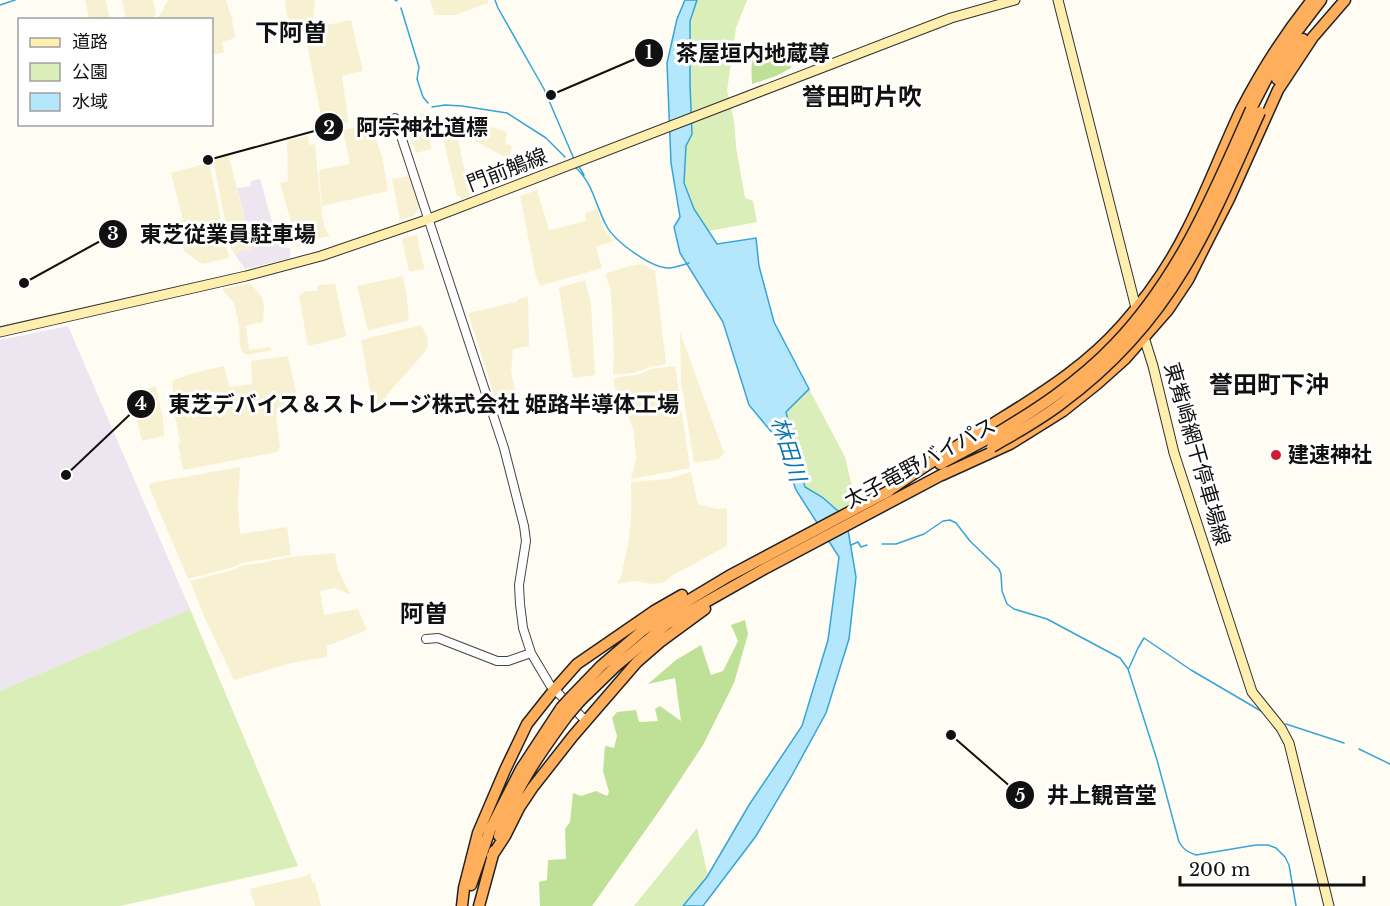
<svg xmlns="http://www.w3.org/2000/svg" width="1390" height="906" font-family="'Libre Baskerville','Noto Sans JP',serif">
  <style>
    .industrial { fill: #ede5ef }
    .farmland { fill: #f8f1d1 }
    .green { fill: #d9eeb9 }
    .forest { fill: #bee097 }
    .water { fill: #b4e7fb; stroke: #35a5d8; stroke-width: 1.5 }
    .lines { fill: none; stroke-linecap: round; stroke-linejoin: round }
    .stream { stroke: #35a5d8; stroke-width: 1.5 }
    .tertiary-casing { stroke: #444; stroke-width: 10 }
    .secondary-casing { stroke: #333; stroke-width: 11 }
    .trunk-casing { stroke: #222; stroke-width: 13 }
    .tertiary { stroke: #fff; stroke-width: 8 }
    .secondary { stroke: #ffefaf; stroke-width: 9 }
    .trunk { stroke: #ffaf5b; stroke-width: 10 }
    .trunk-bridge-casing { stroke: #222; stroke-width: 13; stroke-linecap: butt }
    .trunk-bridge { stroke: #ffaf5b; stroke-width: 10 }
    .poi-dot { fill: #cd1c33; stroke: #fff; stroke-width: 2 }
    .labels { text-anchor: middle; stroke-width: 6; stroke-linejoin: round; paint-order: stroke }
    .street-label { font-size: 21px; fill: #111; stroke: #fff }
    .poi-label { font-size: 21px; font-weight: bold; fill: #111; stroke: #fff; text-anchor: start }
    .water-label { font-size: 22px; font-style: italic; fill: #0e76ae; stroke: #fff }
    .quarter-label { font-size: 24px; font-weight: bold; fill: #111; stroke: #fff }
    .leader { fill: none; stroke: #111; stroke-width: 2 }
    .callout-dot { fill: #111; stroke: #fff; stroke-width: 2 }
    .mark-label { font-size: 18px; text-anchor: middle; font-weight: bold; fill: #fff }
    .callout-label { font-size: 22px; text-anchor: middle; font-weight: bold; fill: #111; stroke: #fff; stroke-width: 6; stroke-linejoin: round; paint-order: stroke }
  </style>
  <rect width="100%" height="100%" fill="#fffcf4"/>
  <!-- industrial -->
  <path class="industrial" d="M260,179L279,247L290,248V258L245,269L235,255L241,251H251L252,248L237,188L251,186V181Z
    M68,326L190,609L0,691V340Z"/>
  <!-- farmland -->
  <path class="farmland" d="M85,0H106L110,19H89Z
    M122,0H153L156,14L152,19H126Z
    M168,0H226L232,19L235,38L222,42L224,52L212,55V20L158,19Z
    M285,0H315L313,20L310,24L289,27Z
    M430,0H488V3L455,15H435Z
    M351,20L363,71L342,76L348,120L347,123L323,127L305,33L307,29Z
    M424,113L432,149L416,153L404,124L406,118Z
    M472,121L507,132L505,143L512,146L509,159L458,132L457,123Z
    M367,125L372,127L382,156L388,191L322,206L319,170L350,164L343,130Z
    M446,128L448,132L457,134L470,196L461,200L460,196H457L441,130Z
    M308,136L309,145L315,144L322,215L325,228L330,236L313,239L298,247L280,183L288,181L287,140Z
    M228,153L252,248L251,251H241L235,255L230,246L214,164L211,159Z
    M207,163L210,166L227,251L230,256L228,258L202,264L184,251L176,221L183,220L171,173Z
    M409,176L420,207L414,216L400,220L392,179Z
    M537,190L549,230L586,221L585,213L597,209L604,229L613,241L596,247L602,268L540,286L536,277L520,196Z
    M417,234L421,256L425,269L409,272L402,239Z
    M643,264L655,271L666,363L663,365L653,366L634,373L613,375L614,356L612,309L610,288L605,274L629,266Z
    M403,276L407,298L409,320L368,331L357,286Z
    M585,280L591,303L595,375L573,378L559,288Z
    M250,283L262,297L264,306L263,322L246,326L249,350L270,347L272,350L248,355L242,352L240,345L239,325L234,303L222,289Z
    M335,284L346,335L345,337L308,346L299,296L306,291H317L318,285Z
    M528,296L529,346L513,349L511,371L516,396L497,404L468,313L516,302L520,299Z
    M421,325L427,336L428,345L425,352L391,390L374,413L361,340Z
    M680,332L724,453L719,459L694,463L681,381Z
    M288,356L300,410L276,414L280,448L277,452L183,470L178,444L180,442L175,417L172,381L193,373L224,366L229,387L252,384L251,361Z
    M675,366L690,468L631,479L636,459L634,432L625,407L615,389L614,378L641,374L651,369Z
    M156,386L163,419L164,436L142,441L131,394Z
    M240,467L238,503L240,534L287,527L291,555L242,563L233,567L188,579L149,487L151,483Z
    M691,472L698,504L717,509L727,508V546L675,574L663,583L653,584L634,581L617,584L621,577L629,539L631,517V482L668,479Z
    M335,553L338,570L351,595L335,588L320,591L324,615L358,609L367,630L327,646V657L291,663L234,680L204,616L190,581L233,570L243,565L262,563L290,557Z
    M310,873L312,883H315L321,906H255L250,889L306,876Z"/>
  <!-- green -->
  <path class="green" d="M697,0H747L736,28L727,91L734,120L736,147L745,198L753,201L757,222L709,231L694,209L684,183L686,146L692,134L690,84V21Z
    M809,389L845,457L858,512L846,518L822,497L806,487L786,412Z
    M190,609L298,866L120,906H0V691Z
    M697,828L708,876L682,906H634Z"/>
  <!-- forest -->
  <path class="forest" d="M765,42L781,43L789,48L792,57L791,68L776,76L752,84C751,67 750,52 765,42Z
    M745,620L748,634L734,683L703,745L664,804L592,906H540L539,882L547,880L548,860L566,859L565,829L570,822L573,793L581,796L596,791L607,796L609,792L603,771L605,746L614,748L617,736L612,718L617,712L636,710L639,722L658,721L655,709L660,706L681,721L675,678L648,684L676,660L701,645L711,675L723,671L738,641L731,625Z"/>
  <!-- water -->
  <path class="water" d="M685,0H697L690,21V84L692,134L686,146L684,183L694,209L717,244L756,238L759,266L774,322L809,389L786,412L805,487L822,497L846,518L856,577L849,639L826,713L791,777L756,836L703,906H683L707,877L749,805L802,726L828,640L839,557L796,490L779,441L749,405L723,322L680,253L674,227L680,217L671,163L667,63L677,19Z"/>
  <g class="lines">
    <!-- stream -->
    <path class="stream" d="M395,0L397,1
      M495,0L498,8L544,89L574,159
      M0,5L15,0
      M401,8L419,67L417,79L423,97L428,103
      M432,107L445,105L462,106L507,113L546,138L565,157
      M578,165L584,175
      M575,167C593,183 595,204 606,225C614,241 652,269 670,268C676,267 683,265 689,263
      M882,544H896L924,534L943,521L950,520L956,523L970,541L999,569L1001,574L1002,591L1007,604L1014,609L1047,619L1120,658L1128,669L1157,760L1179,842C1183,849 1187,852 1196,855L1256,845H1268L1276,848L1285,857L1289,865L1296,906
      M851,545L858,542L861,547L867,545
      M1129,668L1138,648L1144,638L1191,670L1261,711
      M1286,724L1344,743
      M1359,749L1390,764"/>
    <!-- tertiary casing -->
    <g class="tertiary-casing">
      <path id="tertiary" d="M395,118L504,448L524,526L526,541L519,585L520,604L523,628L531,653L550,685L586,721
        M426,639L438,638L497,661H508L531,653"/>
    </g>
    <!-- secondary casing -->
    <g class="secondary-casing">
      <path id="secondary" d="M1058,0L1137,312
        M0,332L246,276L321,256L429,219L951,18L1015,0
        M1143,334L1153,366L1174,453L1252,692L1281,728L1289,743L1329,906"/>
    </g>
    <!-- trunk casing -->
    <g class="trunk-casing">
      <path id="trunk" d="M1277,79L1288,59L1303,39
        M1251,109L1279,55L1321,0
        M940,464L987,439
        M942,475L1010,444L1063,411L1097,384L1125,359L1168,310L1188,280L1206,244L1229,199L1278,90L1313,37L1345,0
        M884,494C922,467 962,443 1002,418C1046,391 1089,363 1123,324C1148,296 1170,264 1187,230C1207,191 1222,150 1241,110C1261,71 1284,35 1312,0
        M573,695L601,666L642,631L674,609L729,576L889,491
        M580,701L616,666L667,624L764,569L947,472
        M499,836C513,791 540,753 568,715
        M492,856L505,836L519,808L533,787L573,736L637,662L660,642L705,609
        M471,885L490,830L521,769L561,708
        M462,906L464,888L478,833L505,770L527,724L554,690L577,664L654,611L682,595
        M479,906L494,851"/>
    </g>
    <!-- tertiary -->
    <use href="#tertiary" class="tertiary"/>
    <!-- secondary -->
    <use href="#secondary" class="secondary"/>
    <!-- trunk -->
    <use href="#trunk" class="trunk"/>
    <!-- trunk-bridge casing -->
    <g class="trunk-bridge-casing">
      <path id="trunk-bridge" d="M987,439C1033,412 1078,383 1115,344C1179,277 1214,193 1251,109
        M992,447C1016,433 1040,420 1062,403C1111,367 1153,321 1184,269C1214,219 1236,165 1260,112
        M561,708L573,695
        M568,715L580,701"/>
    </g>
    <!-- trunk-bridge -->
    <use href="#trunk-bridge" class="trunk-bridge"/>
  </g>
  <!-- markers -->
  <circle class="poi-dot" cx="1276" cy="455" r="6"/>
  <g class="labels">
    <!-- street labels -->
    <g class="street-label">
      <text transform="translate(507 170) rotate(-21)" y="7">門前鵤線</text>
      <text transform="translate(1197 454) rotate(74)" y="7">東觜崎網干停車場線</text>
      <text transform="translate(920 463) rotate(-28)" y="7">太子竜野バイパス</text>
    </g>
    <!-- poi labels -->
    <g class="poi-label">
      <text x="1288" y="462">建速神社</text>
    </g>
    <!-- water labels -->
    <g class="water-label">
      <text transform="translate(789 449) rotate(72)" y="8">林田川</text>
    </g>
    <!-- quarter labels -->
    <g class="quarter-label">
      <text x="291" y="41">下阿曽</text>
      <text x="862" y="105">誉田町片吹</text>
      <text x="1269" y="393">誉田町下沖</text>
      <text x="424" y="622">阿曽</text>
    </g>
  </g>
  <!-- callouts -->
  <path class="leader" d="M551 95L649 53M208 160L329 127M24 283L113 234M66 475L141 404M951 735L1020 795"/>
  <g class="callout-dot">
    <circle cx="551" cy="95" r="6"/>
    <circle cx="208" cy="160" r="6"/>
    <circle cx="24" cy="283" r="6"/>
    <circle cx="66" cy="475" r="6"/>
    <circle cx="951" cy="735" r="6"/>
    <circle cx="649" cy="53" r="15"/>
    <circle cx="329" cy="127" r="15"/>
    <circle cx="113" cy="234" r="15"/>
    <circle cx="141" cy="404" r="15"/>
    <circle cx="1020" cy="795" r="15"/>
  </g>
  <g class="mark-label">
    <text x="649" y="59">1</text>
    <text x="329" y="134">2</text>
    <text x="113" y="240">3</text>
    <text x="141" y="410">4</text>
    <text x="1020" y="802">5</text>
  </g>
  <g class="callout-label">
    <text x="753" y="61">茶屋垣内地蔵尊</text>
    <text x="422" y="135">阿宗神社道標</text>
    <text x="228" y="242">東芝従業員駐車場</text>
    <text x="424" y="412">東芝デバイス＆ストレージ株式会社 姫路半導体工場</text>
    <text x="1102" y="803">井上観音堂</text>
  </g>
  <!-- legend -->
  <rect x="18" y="18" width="195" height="108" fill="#ffffff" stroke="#a0a0a0" stroke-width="1.5"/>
  <rect x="30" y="38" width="30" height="9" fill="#ffefaf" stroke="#a0a0a0" stroke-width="1.5"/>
  <text x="72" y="48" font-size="18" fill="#111111">道路</text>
  <rect x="30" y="63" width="30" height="18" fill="#d9eeb9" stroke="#a0a0a0" stroke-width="1.5"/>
  <text x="72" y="78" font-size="18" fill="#111111">公園</text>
  <rect x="30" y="93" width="30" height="18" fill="#b4e7fb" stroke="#a0a0a0" stroke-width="1.5"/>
  <text x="72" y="108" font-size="18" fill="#111111">水域</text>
  <!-- scale -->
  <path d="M1180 876v9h184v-9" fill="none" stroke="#111111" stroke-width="3"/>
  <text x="1189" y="876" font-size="18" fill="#111111" stroke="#ffffff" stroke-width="4.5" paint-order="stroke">200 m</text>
</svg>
